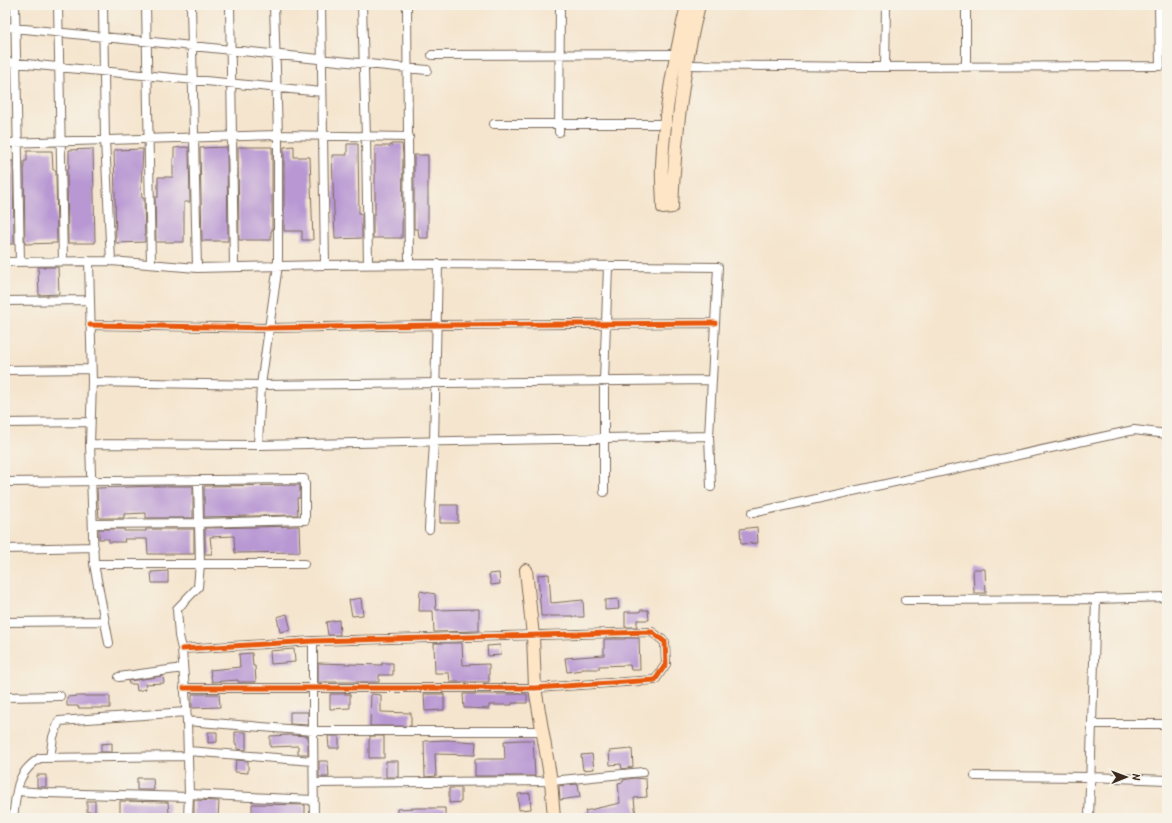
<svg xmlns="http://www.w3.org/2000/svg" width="1172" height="823" font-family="Kalam,sans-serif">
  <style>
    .building { fill: #b897d3 }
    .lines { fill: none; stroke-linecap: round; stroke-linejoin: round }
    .street-casing { stroke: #7c6b5c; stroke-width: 10 }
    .secondary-casing { stroke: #7c6b5c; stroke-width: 14 }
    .street { stroke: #fff; stroke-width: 8 }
    .secondary { stroke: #fde5c5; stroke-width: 12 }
    .cycleway-casing { stroke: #f7f3e8; stroke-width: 8 }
    .cycleway { stroke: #e8590c; stroke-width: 5 }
  </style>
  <rect width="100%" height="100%" fill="#f7f3e8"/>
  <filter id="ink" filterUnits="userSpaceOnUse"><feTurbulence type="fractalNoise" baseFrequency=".025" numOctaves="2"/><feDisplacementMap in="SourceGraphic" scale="8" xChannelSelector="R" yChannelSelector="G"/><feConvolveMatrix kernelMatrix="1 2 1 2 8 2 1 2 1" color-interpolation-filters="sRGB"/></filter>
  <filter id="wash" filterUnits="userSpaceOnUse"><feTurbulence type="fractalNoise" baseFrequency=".012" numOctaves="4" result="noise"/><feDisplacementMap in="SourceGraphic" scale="16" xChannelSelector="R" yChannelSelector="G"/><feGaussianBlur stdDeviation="0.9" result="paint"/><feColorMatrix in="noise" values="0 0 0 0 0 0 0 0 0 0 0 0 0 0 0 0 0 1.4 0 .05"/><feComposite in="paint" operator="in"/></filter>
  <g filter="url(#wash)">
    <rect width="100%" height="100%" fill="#f5e5ce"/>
    <g id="blocks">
      <!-- building -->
      <path class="building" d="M347,144H358L359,214H362V238L335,239L332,155H347Z
        M391,144H402L403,155L402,238H373V214H375V146H391Z
        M294,146V157H310L313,240H302V231H284V147Z
        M185,147L189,148L190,202H184V242H156L155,197H158V177H173V158H174V148Z
        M227,147L228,241H202L200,148Z
        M238,147H272V231H271V240H239Z
        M93,149L95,243H68L67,169H69V150Z
        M143,149L141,188L142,198H144L145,242L116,243L114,150Z
        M27,151H52L53,170H56L57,243L25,244L24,161H27Z
        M414,155H428V238H419L418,229H414Z
        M5,161H13L14,244H5Z
        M38,267H58L59,294L39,295Z
        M300,485V498H297L298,515L204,517V486Z
        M158,486H193V518H146V513L124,514V518H99L97,488Z
        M440,505H458V523H440Z
        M299,526L300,552L235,553L234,536L210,537L212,554H205V528Z
        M757,527L758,543L741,544L740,529Z
        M99,529H124V531H146V529H194V554H148L147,539H124L125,542H109V539H99Z
        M973,569H985L986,593H974Z
        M168,571V583H152L151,572Z
        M499,573L500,584L491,585L489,574Z
        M549,574L551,603L583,600L584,617H573V616H541L538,575Z
        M420,591L435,594L436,610L479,609V631L434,632L433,611H419Z
        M361,598L363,615L352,616L349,600Z
        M618,599L619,609L605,610V600Z
        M640,610H648L649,620H637V627H625V612H640Z
        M287,614L291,630L280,632L277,617Z
        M339,620L340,635H328L326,622Z
        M625,638H639L640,670H631L630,665L599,666V669H582V670L567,672L565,658L604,655V639H625Z
        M434,643H462L463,665L489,664V682H450L449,673H435Z
        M500,645L501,655L488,656L487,646Z
        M294,649L295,662L271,664L270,651Z
        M252,653L253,666H255L256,682H238V680L212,682L210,670L240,667L239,654Z
        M318,663L382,665V663H393V675H379V682H318Z
        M163,676L164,683L145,684L146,689L137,691L136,684H129L128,681Z
        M192,694H219L220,707L192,708Z
        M330,694H350V708L330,709Z
        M371,694L381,695V712L411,713V726H370Z
        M424,694H444V710L425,711Z
        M463,694H527V703H512V705H489V709L464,708Z
        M78,696H110V708H78V706H67V697Z
        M290,712H308V725L290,724Z
        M208,732H217V742L208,743Z
        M235,732H246V750L237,749V744H235Z
        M290,735L308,736V754H298V746L270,747V736Z
        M328,736H339V748H329Z
        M370,736H384V758H369V740L370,739Z
        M447,740L476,742L475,755L435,754L436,776L425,777L424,741Z
        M522,740H533L535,776H475V759H505L504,741Z
        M112,743V752H101V744Z
        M632,749L633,767L622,769L621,764L610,765L609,751Z
        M592,754L594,769L583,770L581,755Z
        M236,760L248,761V773L235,772Z
        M319,761H328L329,777H319Z
        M386,761H398V777H386Z
        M37,775H46V787H37Z
        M137,778H153L154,790H137Z
        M634,778L646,779L647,797L634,798L636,818H587L585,811L620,803L618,783L623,782V780Z
        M578,784L580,797L560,800L559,786Z
        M449,788H461V802L449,803Z
        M530,793L531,809L519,810L518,794Z
        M194,800L219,801L218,818H194Z
        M87,801H95V812H87Z
        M120,801L168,802L169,814L120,816Z
        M252,804L305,805V818H252Z
        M417,808H445V818H397V809Z"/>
    </g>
  </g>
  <g filter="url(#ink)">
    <use href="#blocks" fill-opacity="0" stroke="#7c6b5c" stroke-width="1"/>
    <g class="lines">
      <!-- street casing -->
      <g class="street-casing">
        <path id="street" d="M15,5L20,262
          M58,5L63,261
          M103,5L105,140L111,261
          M146,5L151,264
          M191,5L197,268
          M230,5L234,267
          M362,5L366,137L368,264
          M407,5L409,264
          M966,5V67
          M5,27L427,70
          M432,55L682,54
          M5,62L322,92
          M686,65L871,67L1160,66L1159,5
          M885,67L886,5
          M494,124H665
          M559,132L560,5
          M5,143L278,135L409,137
          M89,261L92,382L90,444L94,564L109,643
          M5,262L111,261L197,268L325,265L321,5
          M325,265L438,264L718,267L709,436L711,487
          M5,301L90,300
          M90,325L269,328L437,325L715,323
          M5,370L91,369
          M92,382L261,385L712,380
          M5,423L90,422
          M90,444L258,445L709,436
          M258,445L261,385L278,265V135L274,5
          M5,482L304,479
          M604,492V381L608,266
          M752,513L1134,430L1167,434
          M93,524L199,523L305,520V484
          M429,529L434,442L438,264
          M5,549L94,547
          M94,564H304
          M905,600L1096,599
          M5,622L105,621
          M313,641V731L314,818
          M182,649L313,641L652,632L665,642L666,664L655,680L535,688H184
          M119,677L183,668
          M5,697L60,696
          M187,721L313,731H542
          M1092,724H1167
          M188,751L313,761
          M50,758L53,737L59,721L186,712
          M975,776L1090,777L1167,780
          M314,783L551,781L643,772
          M17,791L47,793L189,797
          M189,794L313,800
          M13,818C17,791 15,774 40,758L188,756
          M188,818L189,794L187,721L182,649L179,636L177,609L198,587L200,564L198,480
          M1089,818L1096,599L1167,597"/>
      </g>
      <!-- secondary casing -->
      <g class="secondary-casing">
        <path id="secondary" d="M687,5C675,57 664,111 662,165C661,179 663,193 663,208L672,207C675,139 682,71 699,5
          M526,570L533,636L535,688L551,781L554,818"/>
      </g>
      <!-- street -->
      <use href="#street" class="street"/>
      <!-- secondary -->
      <use href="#secondary" class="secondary"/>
      <!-- cycleway casing -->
      <g class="cycleway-casing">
        <path id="cycleway" d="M90,325L269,328L437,325L715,323
          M182,649L313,641L652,632L665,642L666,664L655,680L535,688H184"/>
      </g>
      <!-- cycleway -->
      <use href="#cycleway" class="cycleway"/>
    </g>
  </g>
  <!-- margin -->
  <rect width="1172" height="823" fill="none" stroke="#f7f3e8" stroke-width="20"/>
  <!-- north arrow -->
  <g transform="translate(1126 777) rotate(89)" stroke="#f7f3e8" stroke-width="3" paint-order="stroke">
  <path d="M0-3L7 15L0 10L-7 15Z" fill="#3b2a1e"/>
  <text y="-6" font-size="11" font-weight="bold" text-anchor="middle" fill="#3b2a1e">N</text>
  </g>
</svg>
